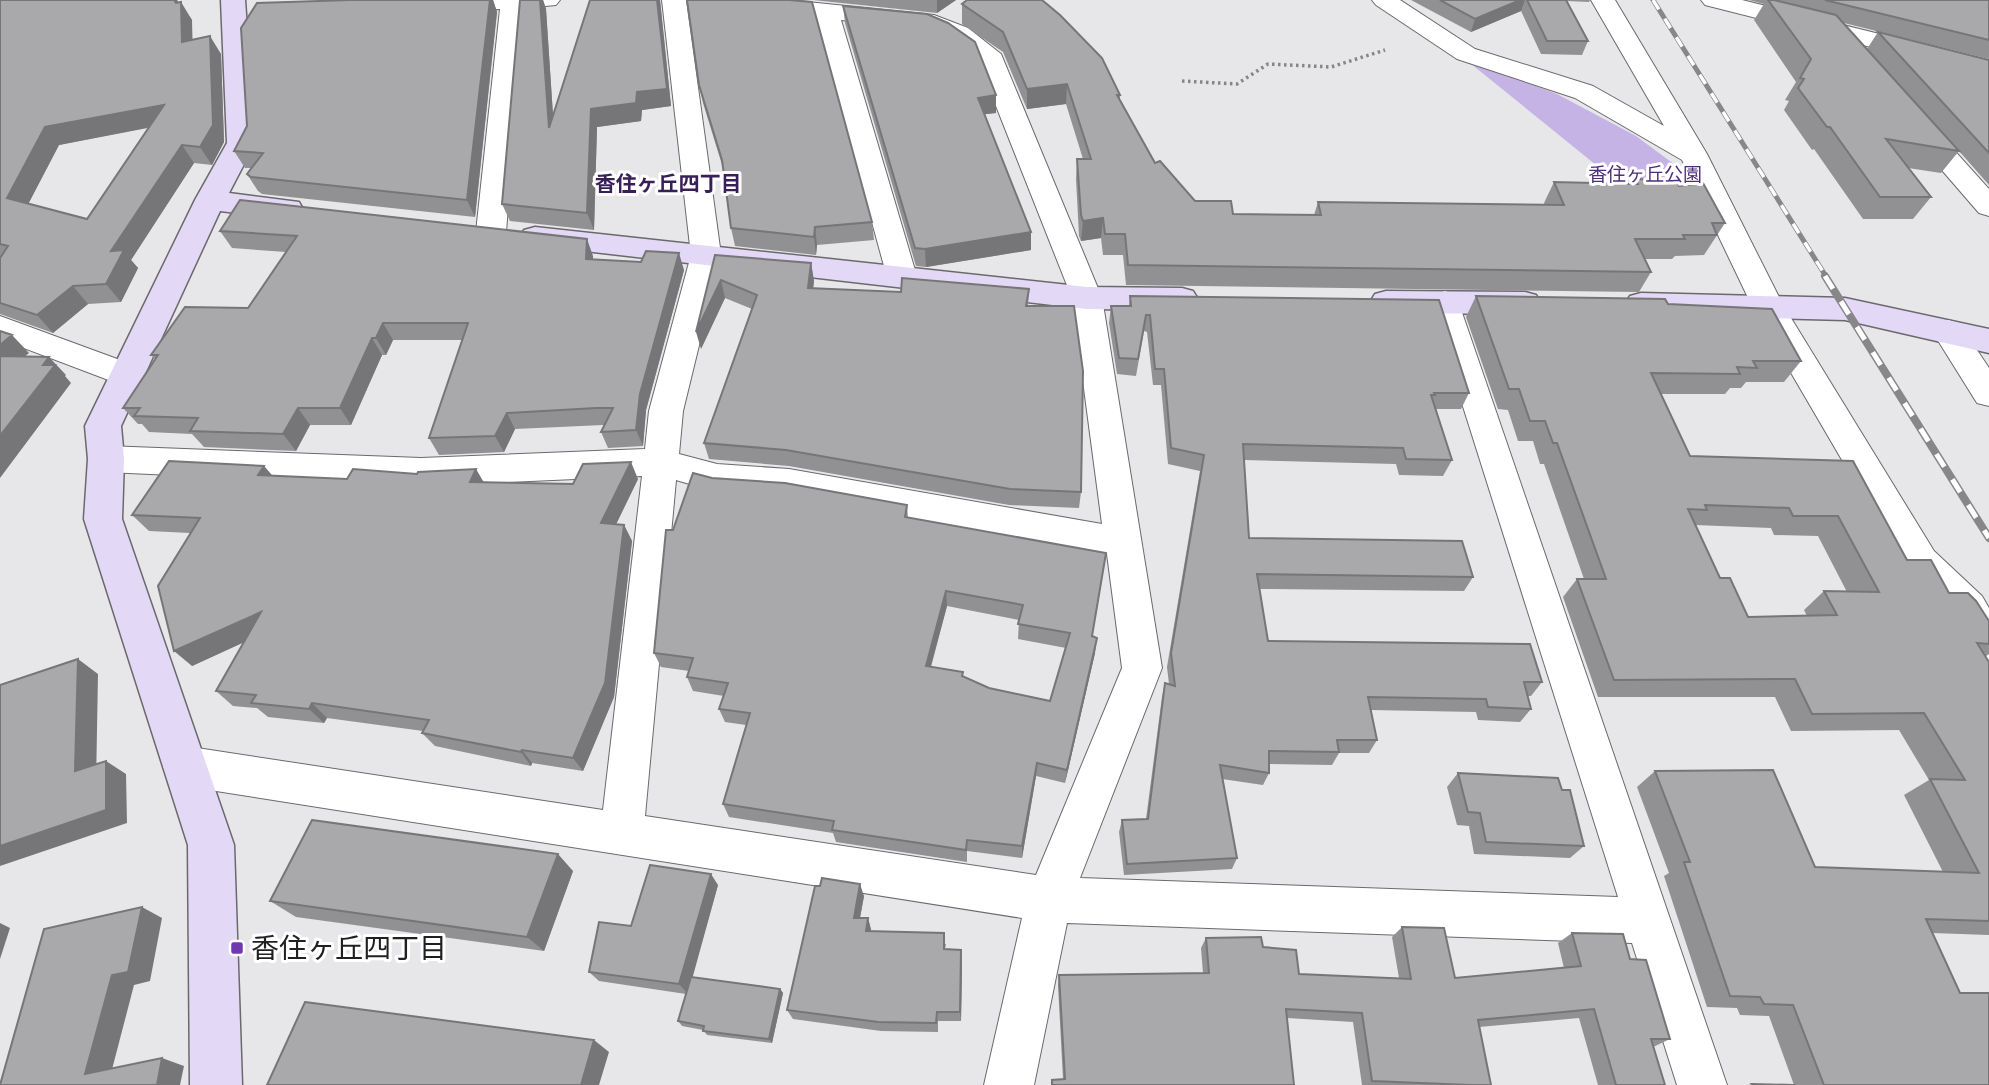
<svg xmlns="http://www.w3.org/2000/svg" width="1989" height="1085" font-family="Cabin,'Noto Sans JP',sans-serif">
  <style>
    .green { fill: #c6b3e6 }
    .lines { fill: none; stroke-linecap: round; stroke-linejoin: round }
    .street-casing { stroke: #6a696c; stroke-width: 2 }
    .secondary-casing { stroke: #6a696c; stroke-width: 3 }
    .path { stroke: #868587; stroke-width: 3.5; stroke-dasharray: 2.5 3.5; stroke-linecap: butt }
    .street { fill: #fff; fill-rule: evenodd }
    .secondary { fill: #e4d8f7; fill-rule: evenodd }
    .rail-far1-casing { stroke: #878789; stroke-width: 5 }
    .rail-casing { stroke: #878789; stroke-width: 8 }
    .rail-far1 { stroke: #fff; stroke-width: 3.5; stroke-dasharray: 11; stroke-linecap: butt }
    .rail { stroke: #fff; stroke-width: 5; stroke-dasharray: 15; stroke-linecap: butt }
    .wall { fill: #919093; fill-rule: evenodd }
    .shaded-wall { fill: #767678 }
    .building { fill: #a9a8ab; stroke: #767678; stroke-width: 2; fill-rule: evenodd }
    .poi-dot { fill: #7038ae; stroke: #fff; stroke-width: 2.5 }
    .labels { text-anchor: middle; stroke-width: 6; stroke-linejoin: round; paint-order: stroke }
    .far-park-label { font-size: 19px; fill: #4e2e77; stroke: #fff }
    .far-neighbourhood-label { font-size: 21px; font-weight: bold; fill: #391f58; stroke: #fff }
    .near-poi-label { font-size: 28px; fill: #202021; stroke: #fff; text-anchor: start }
  </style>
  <rect width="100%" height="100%" fill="#e7e6e9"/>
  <!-- green -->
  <path class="green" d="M1465,59L1557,94L1636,136L1682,170L1699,197L1638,199Z"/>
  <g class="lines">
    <!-- street casing -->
    <g class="street-casing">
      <path id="street" d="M435,0H560L556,5L524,8L506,232L501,239L491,241L481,239L476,232L500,9L444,11L436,9L432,4Z
        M662,0H686L721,255L683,411L679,454L717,464L789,469L1102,524L1072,298L977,58L950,38L929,29L841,20L917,277L913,284L902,287L891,284L887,277L816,17L718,7L710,5L706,0H788L934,15L968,28L1001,54L1102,298L1162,668L1080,878L1618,897L1430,302L1434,295L1445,291L1456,295L1727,1085H1677L1632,943L1067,923L1034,1085H984L1022,918L184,786L169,780L163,766L169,752L184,746L603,810L642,476L421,486L106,472L94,468L89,459L94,450L106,446L421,458L645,449L649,411L691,255ZM676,480L717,492L789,497L1107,554L1122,668L1036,875L645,816Z
        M1372,0H1400L1475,49L1593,86L1664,126L1591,0H1615L1707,154L1783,305L1934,551L1982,596L1989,608V660L1975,655L1954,618L1908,573L1752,306L1682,160L1575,98L1457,59L1376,5Z
        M1701,0H1742L1989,61V77L1705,5Z
        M1917,117L1926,119L1989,189V216L1979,213L1908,131L1904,125L1908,119Z
        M0,316L139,367L143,375L139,383L127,387L0,339Z
        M1948,320L1959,323L1989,368V406L1977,403L1932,331L1937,323Z"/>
    </g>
    <!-- secondary casing -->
    <g class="secondary-casing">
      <path id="secondary" d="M221,0H245L255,143L229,193L299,202L303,209L299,216L288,219L220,211L121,426L124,459L122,519L234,845L242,1085H190L188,845L84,519L88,459L85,426L195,200L227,143Z
        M535,227L1087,287L1182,288L1193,291L1198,299L1193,307L1182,310L1087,309L524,244L520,237L524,230Z
        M1386,291L1525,292L1536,295L1541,303L1536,311L1525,314L1386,313L1375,310L1370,302L1375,294Z
        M1641,293L1845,298L1989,329V353L1845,320L1641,315L1630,312L1625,304L1630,296Z"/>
    </g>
    <!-- path -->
    <path class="path" d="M1182,81L1237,84L1268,64L1331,67L1385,50"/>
    <!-- street -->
    <use href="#street" class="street"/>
    <!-- secondary -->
    <use href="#secondary" class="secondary"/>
    <!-- rail-far1 casing -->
    <g class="rail-far1-casing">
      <path id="rail-far1" d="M1653,0L1827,278"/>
    </g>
    <!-- rail casing -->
    <g class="rail-casing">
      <path id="rail" d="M1825,276L1989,538"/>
    </g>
    <!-- rail-far1 -->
    <use href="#rail-far1" class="rail-far1"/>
    <!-- rail -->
    <use href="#rail" class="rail"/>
  </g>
  <!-- wall -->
  <path class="wall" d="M0,0H177L192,20V40L221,54L224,142L212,165L194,163L131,260L138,268L121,302L88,304L53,333L0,314ZM148,128L87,219L28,204L59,145Z
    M490,0H493L497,12L475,217L262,194L258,191L247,174L251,168H245L234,151Z
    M520,0H543L546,9L553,115L660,0L671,106L642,110L641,121L597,127L594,230L510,221L502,204Z
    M813,0H956L937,13Z
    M1411,0H1590L1589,2L1567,1L1588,41L1582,55L1541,54L1521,11L1471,32Z
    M1749,0H1989V59L1844,23L1867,49L1878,32L1989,60V185L1959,151L1941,173L1908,168L1931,197L1913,219H1863L1814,149L1812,150L1784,110L1789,101L1785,100L1796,82L1754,20L1764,4Z
    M962,4L1120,95V100L1155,163L1195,201L1233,214L1314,215L1318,202L1545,205L1544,203L1554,182L1633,184L1636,179L1679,186L1725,223L1704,255L1675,256L1672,259H1645L1651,272L1639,292L1126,285L1123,255H1103L1101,238L1081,241L1079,236L1076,179L1077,159H1083L1066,104L1027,109L1003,52L962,24Z
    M843,6L996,113L984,114L1031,250L926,267L916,266L845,23Z
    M699,85L872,222L874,240L817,245L816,255L735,246L731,228L723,168L703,103Z
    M220,231L593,256V259L684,270L646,410L643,446L608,448L601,432L605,425H603L515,429L504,452L439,455L429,438L462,340H393L386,355H382L351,425H310L296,451L204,447L192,434L149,432L142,424H138L123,408L155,359L151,355L248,308L286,252L232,248Z
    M715,255L811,263L814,281L813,288L901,292L1029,289L1028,306L1081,492L1079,508L1009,505L789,466L709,459L704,443L752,309L725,298L701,349Z
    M1130,296L1469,393L1461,409H1436L1452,460L1443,476L1399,475L1396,464L1244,460L1249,538L1473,577L1464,591L1260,589L1268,641L1542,682L1531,696H1528L1531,709L1520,722L1478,720L1476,712L1371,710L1377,740L1369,753H1339L1332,765L1269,764V773L1263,785L1222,779L1237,858L1232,869L1124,875L1119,832L1122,820L1146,819L1162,697L1165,683L1169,684L1167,667L1200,471L1168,464L1161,385H1153L1147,332L1144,331L1136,376L1117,374L1109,323L1111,306H1129Z
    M1476,296L1668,304L1801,361L1784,382H1746L1741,388H1730L1725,394H1661L1690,456L1853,461L1907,560L1949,593L1989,621V654L1985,657L1989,662V935L1932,933L1989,1085H1748L1752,1084L1794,1085L1769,1016L1740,1015L1737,1008L1707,1007L1664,876L1669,873L1637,787L1655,771L1815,867L1943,872L1904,795L1929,780L1899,730L1791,731L1775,697H1598L1563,597L1577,579H1584L1544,464H1540L1533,441H1518L1508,410L1498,409L1466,317ZM1695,525L1771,528L1774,535L1818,536L1847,592L1824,591L1804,610L1807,616L1748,617L1720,578Z
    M264,466L272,476L347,479L573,484L638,479L616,524L624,525L632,541L614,697L583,771L532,763L531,766L435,746L422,733L423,731L327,718L324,723L268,717L257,708L233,706L216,691L244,642L192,666L190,533L149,531L132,515Z
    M712,478L907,505L908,518L1092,637L1095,653L1065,783L1036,776L1022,858L967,851V862L836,842L833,833L729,817L723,804L746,725L725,722L719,709L724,696L693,691L687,677L689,671L661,667L654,653L673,530ZM947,606L1019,620L1018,639L1066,648L1050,701L989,688L963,677V672L931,667Z
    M1458,773L1562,790L1584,846L1570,858L1474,854L1469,826L1457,825L1447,787Z
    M573,871L544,951L296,917L270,901Z
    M718,885L692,977L780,989L783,993L772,1043L707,1035L703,1030L682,1026L678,1021L686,994L599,981L589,972L631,926Z
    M864,896L860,918H868L871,932L946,944L945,949L962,960L961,1021H938V1032L881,1031L793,1019L787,1010Z
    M1402,927L1455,978L1564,968L1558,943L1572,933L1630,959L1670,1039L1653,1047L1665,1085H1598L1579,1018L1479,1027L1491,1085H1362L1353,1022L1287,1018L1294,1085H1051L1052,1080L1063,1079L1058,985L1059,975L1203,973L1201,948L1206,938L1263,947L1299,974L1399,978L1392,937Z"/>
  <!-- shaded-wall -->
  <path class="shaded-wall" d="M174,0H177L181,10V2L192,20L193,60L182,42Z
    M490,0H493L497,12L475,217L467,200Z
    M540,0H543L546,9L555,146L549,128Z
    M657,0H660L671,106L642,110L641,121L597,127L594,230L587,213L591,109L637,92Z
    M937,0H956L937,13Z
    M1520,0H1525L1521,11L1471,32L1475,19Z
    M210,36L221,54L224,142L212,165L200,147Z
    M1067,84L1066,104L1027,109V89Z
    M996,95V113L978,115V98Z
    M164,105L176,122L59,145L22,216L7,198L45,127Z
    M182,145L194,163L131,260L138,268L121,302L106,284L111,251Z
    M1103,218L1101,238L1081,241L1083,221Z
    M815,227L817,245L816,255L814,237Z
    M1031,232V250L926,267L925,249Z
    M587,239L593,256L592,276L586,259Z
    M679,253L684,270L646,410L643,446L636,430L640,394Z
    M811,263L814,281L811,306L808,288Z
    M721,280L725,298L701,349L696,332Z
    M73,286L88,304L53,333L37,315Z
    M383,323L393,340L386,355L376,338Z
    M12,335L29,353L4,373L0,369V345Z
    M372,338L382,355L351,425L340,408Z
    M49,357L66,375L65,376L71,383L0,478V436L43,365Z
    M298,408L310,425L296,451L283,434Z
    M507,413L515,429L504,452L495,436Z
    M631,462L638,479L609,539L601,523Z
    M264,466L278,482L258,475Z
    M476,469L486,486L470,482Z
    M624,525L632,541L614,697L583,771L573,758Z
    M946,591L947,606L927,680L926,666Z
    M261,612L277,627L192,666L174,651Z
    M1097,638L1095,653L1065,783L1067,770Z
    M78,659L98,674L96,785L75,771Z
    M312,703L327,718L324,723L309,709Z
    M522,750L532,763L531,766L521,752Z
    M106,761L126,774L127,823L0,866V846Z
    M1037,763L1036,776L1022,858V846Z
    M558,854L573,871L544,951L527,937Z
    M711,874L718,885L688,994L679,984Z
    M860,884L864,896L858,928L854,918Z
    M142,907L162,918L150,981L134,985L109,1081L85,1074L112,975Z
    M868,918L871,929L869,942L866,931Z
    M0,923L10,928L0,959Z
    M961,950L962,960L961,1021L960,1012Z
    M780,989L783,993L772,1043L769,1039Z
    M594,1040L609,1052L599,1085H581Z
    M162,1058L184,1066L180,1085H157Z"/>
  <!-- building -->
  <path class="building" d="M0,0H174L176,3L181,2L182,42L210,36L213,125L200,147L182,145L111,251L124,250L106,284L73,286L37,315L0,303V258L8,246L0,244ZM164,105L87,219L7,198L45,127Z
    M350,0H490L467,200L251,177L247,174L263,153L234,151L247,126L241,28L257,3Z
    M520,0H540L549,128L590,0H657L667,89L637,92L636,103L591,109L587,213L502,204Z
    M687,0H789L812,2L872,222L815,227L814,237L731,228L722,160L699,85Z
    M967,0H1042L1060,15L1102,58L1120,95H1117L1155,163L1160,161L1195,201H1231L1233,214L1321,215L1318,202L1564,205L1554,182L1638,184L1636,179L1676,180L1679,186L1703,183L1725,223H1712L1717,235H1683L1685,239H1635L1651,272L1128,265L1125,234H1105L1103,218L1083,221L1081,215L1077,159H1091L1067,84L1027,89L1003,32L962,4Z
    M1440,0H1520L1475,19Z
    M1527,0H1566L1588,41H1547Z
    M1768,0H1774L1836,15L1959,151L1886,139L1931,197H1880L1830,127H1827L1798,88L1804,79L1800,78L1811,59Z
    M1825,0H1989V40Z
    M843,6L927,14L948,23L975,42L996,95L978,98L1031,232L925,249L915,248Z
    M1878,32L1989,60V153Z
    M240,200L587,239L586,259L641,262L646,251L679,253L640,394L636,430L601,432L613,408H596L507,413L495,436L429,438L468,323H383L376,338H372L340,408H298L283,434L190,431L198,418L134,416L140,408H123L158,355H151L185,307L248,308L297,236L220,231Z
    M715,255L811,263L808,288L901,292L902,278L1029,289L1026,306H1074L1083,371L1081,492L1010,489L786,450L704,443L757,295L721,280L696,332Z
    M1130,296L1439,300L1469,393H1434L1435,395H1431L1452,460L1406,459L1403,448L1243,444L1249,538L1462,541L1473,577L1257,574L1268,641L1530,644L1542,682H1524L1531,709L1488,707L1486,699L1368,697L1377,740H1337L1339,752L1269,751V773L1220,765L1237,858L1127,864L1122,820L1148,819L1165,683L1175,686L1171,653L1204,455L1171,448L1164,369H1155L1150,315H1146L1138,359L1119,358L1111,306H1131Z
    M1476,296L1665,299L1668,304L1772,309L1801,361H1753L1757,368L1737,367L1740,374L1651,373L1690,456L1853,461L1907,560H1931L1949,593H1968L1976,601L1989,621V644L1977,643L1989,662V921L1926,919L1960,993H1989V1085H1824L1793,1005L1764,1004L1760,997L1730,996L1684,862H1690L1655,771L1773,770L1815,867L1979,873L1930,779L1965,780L1924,713L1812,714L1795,679L1614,680L1577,579H1606L1557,443H1553L1545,421H1530L1519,389H1509ZM1705,505L1789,508L1793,516H1838L1879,592L1824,591L1837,615L1748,617L1730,578H1720L1688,509L1707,510Z
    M0,331L12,335L0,345Z
    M0,356L49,357L43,365H55L0,436Z
    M169,461L264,466L258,475L347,479L353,469L417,474L418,472L476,469L470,482L573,484L583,464L631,462L601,523L624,525L605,683L573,758L522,750L521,752L422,733L429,720L312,703L309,709L251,703L256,695L216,691L261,612L174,651L158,586L200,518L132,515Z
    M693,473L712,478L785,483L907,505L905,517L1106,553L1092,636L1097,638L1067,770L1037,763L1022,846L967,840L966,850L832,830L834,821L723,804L750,713L719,709L728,683L687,677L693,658L654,653L666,530H673ZM946,591L1023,605L1018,624L1070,633L1050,701L989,688L962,676L963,672L926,666Z
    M78,659L75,771L106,761V810L0,846V685Z
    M1458,773L1558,778L1562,790H1570L1584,846L1486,842L1480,813L1468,812Z
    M312,820L558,854L527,937L270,901Z
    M650,865L711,874L679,984L589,972L599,922L631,926Z
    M822,878L860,884L854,918H868L866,931L944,933V949L961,950L960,1012H937L936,1023L878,1022L787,1010L815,886H820Z
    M142,907L128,972L112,975L85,1074L162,1058L157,1085H0L44,929Z
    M1402,927L1444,928L1455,978L1581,966L1572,933L1623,934L1630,959L1646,960L1670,1039H1651L1665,1085H1616L1594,1009L1478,1020L1491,1085H1470L1372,1081L1362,1013L1286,1009L1294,1085H1052V1080L1065,1079L1059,975L1209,973L1206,938L1261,937L1263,947L1296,950L1299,974L1411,979Z
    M691,977L780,989L769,1039L703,1031L704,1026L678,1021Z
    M305,1002L594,1040L581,1085H267Z
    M1752,1084L1795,1085H1753Z"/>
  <!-- markers -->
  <rect class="poi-dot" x="230" y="941" width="14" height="14" rx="3.5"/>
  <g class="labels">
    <!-- far-park labels -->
    <g class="far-park-label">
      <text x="1645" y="181">香住ヶ丘公園</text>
    </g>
    <!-- far-neighbourhood labels -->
    <g class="far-neighbourhood-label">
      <text x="668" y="191">香住ヶ丘四丁目</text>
    </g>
    <!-- near-poi labels -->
    <g class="near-poi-label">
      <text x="251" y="958">香住ヶ丘四丁目</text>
    </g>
  </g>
</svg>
